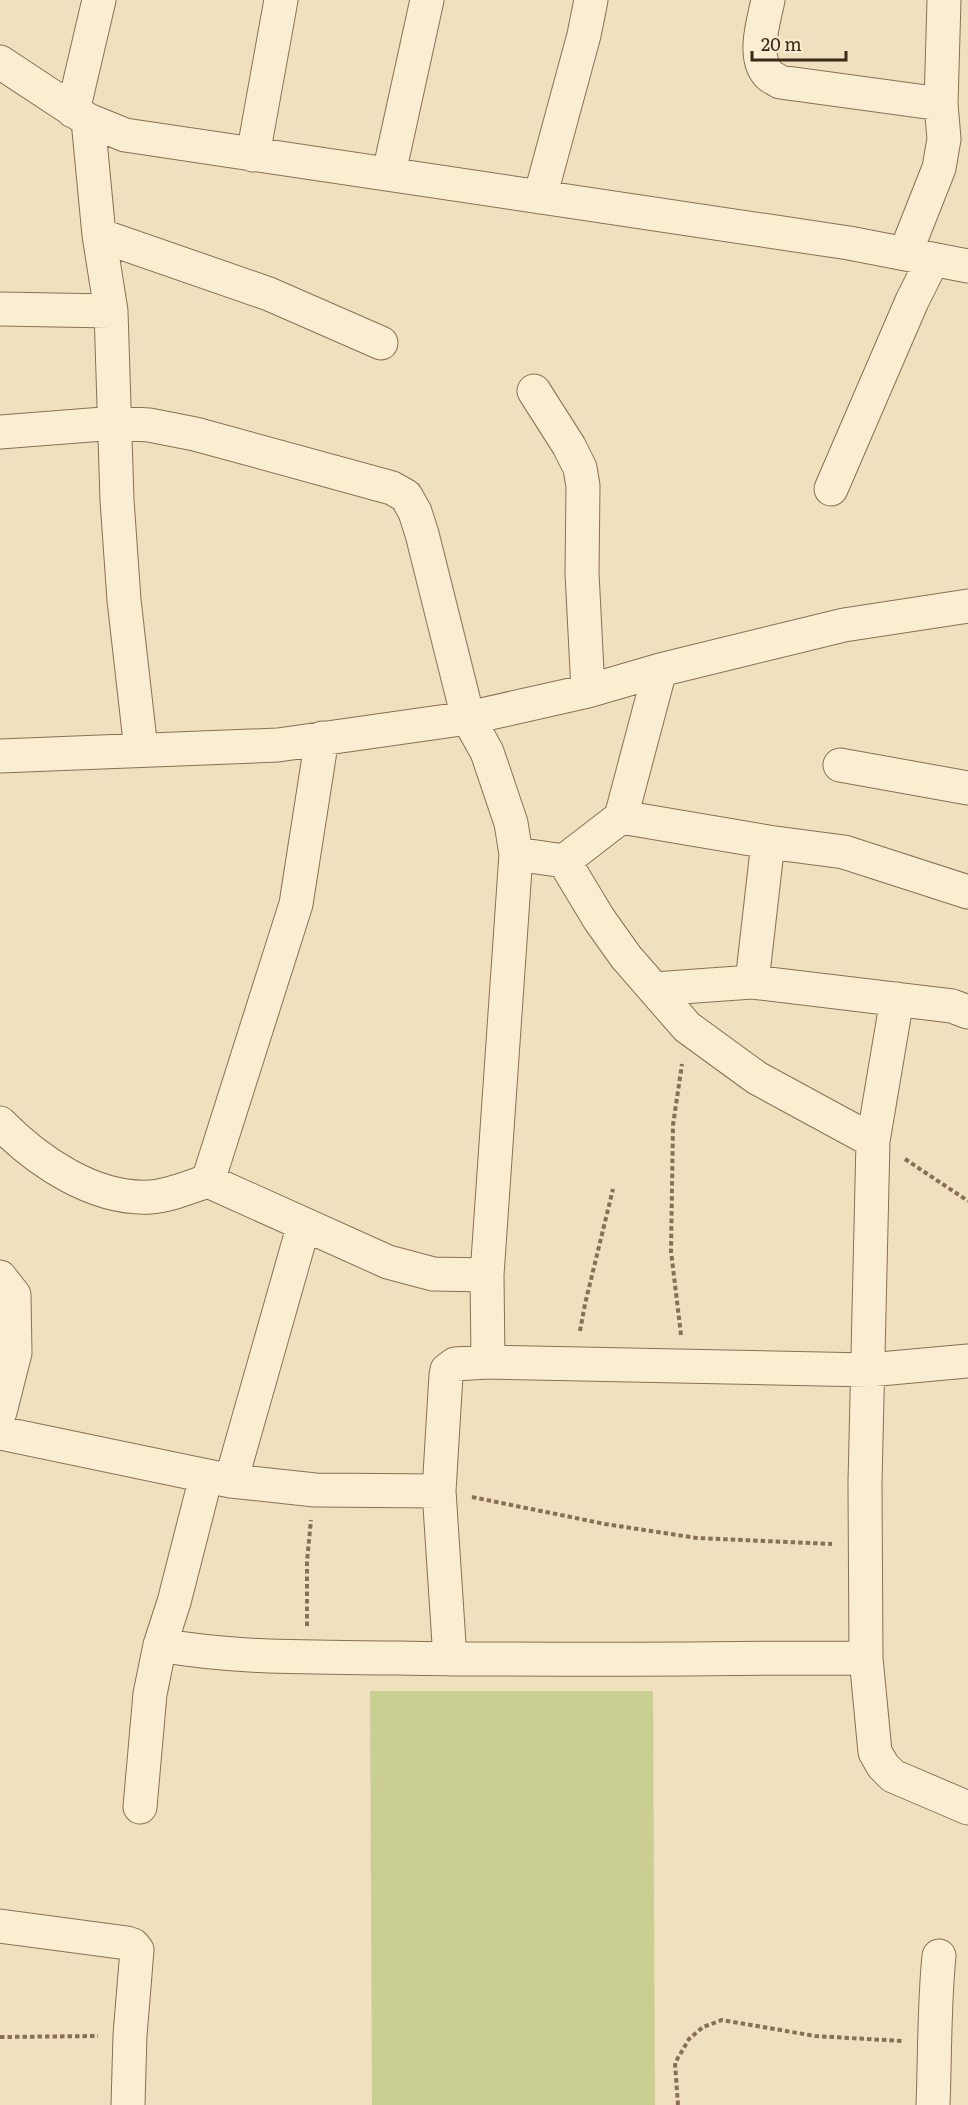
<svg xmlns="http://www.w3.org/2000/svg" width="968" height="2105" font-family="Literata,serif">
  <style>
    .grass { fill: #c9cf91 }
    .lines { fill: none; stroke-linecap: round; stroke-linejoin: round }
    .minor-casing { stroke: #897055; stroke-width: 35 }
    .path { stroke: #897055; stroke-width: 4; stroke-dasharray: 4.5 3; stroke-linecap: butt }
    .minor { stroke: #fbedd1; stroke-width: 33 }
  </style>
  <rect width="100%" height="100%" fill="#f0e0bd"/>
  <!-- grass -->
  <path class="grass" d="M370,1691H653L655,2105H372Z"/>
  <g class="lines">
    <!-- minor casing -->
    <g class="minor-casing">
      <path id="minor" d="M768,0C764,20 752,56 768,74C770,77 776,79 780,82L941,104
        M0,62L88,120L125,135L849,243L968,266
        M73,111L99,0
        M88,120L99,235L111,311L117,500L124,600L141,750
        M253,155L281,0
        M389,173L427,0
        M540,197L584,35L591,0
        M99,235L269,294L381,343
        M905,254L939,168L944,139L941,104L944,0
        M0,309L111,311
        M534,391L569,446L580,468L583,486L582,573L588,691
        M0,432L116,423L149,425L195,434L392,488L406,496L415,512L422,534L468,718L487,752L511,823L516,854L487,1275L433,1274L388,1262L208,1181C189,1187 169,1196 150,1197C94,1200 37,1161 0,1123
        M831,489L912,301L932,261
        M0,756L278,745L468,718L588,691L660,670L844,625L968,606
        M840,765L968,788
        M621,817L768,842L844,852L968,892
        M516,854L564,861L621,817L660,670
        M564,861L599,919L626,957L687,1027L757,1078L873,1141
        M752,982L768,842
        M654,989L752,982L952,1006L968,1012
        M897,999L873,1141L865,1483L866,1658L875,1752L883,1766L893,1776L968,1808
        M208,1181L296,904L322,738
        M487,1275L488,1362
        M0,1277L14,1295L15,1353L0,1412
        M0,1433L231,1481L315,1490L439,1491
        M231,1481L304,1224
        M160,1645L174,1602L206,1477
        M450,1659L439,1491L446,1375L447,1370L455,1364L488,1362L869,1370L968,1361
        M140,1807L150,1694L160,1645C238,1659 319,1657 399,1658C554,1661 710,1658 866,1658
        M0,1926L127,1943L133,1945L137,1950L130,2035L128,2105
        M933,2105C935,2055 934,2005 939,1956"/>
    </g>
    <!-- path -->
    <path class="path" d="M905,1159L968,1201
      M580,1331L585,1304L613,1189
      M681,1335L671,1251L673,1125L682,1064
      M472,1497L605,1524L697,1538L832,1544
      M307,1626V1561L311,1520
      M0,2037L98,2036
      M678,2105L675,2063L689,2039L703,2027L722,2020L815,2036L902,2041"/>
    <!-- minor -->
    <use href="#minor" class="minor"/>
  </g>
  <!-- scale -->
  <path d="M752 51v9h94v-9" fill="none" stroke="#38281b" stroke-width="3"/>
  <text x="761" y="51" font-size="18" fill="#38281b" stroke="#f7eacd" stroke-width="4.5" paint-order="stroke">20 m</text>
</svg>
